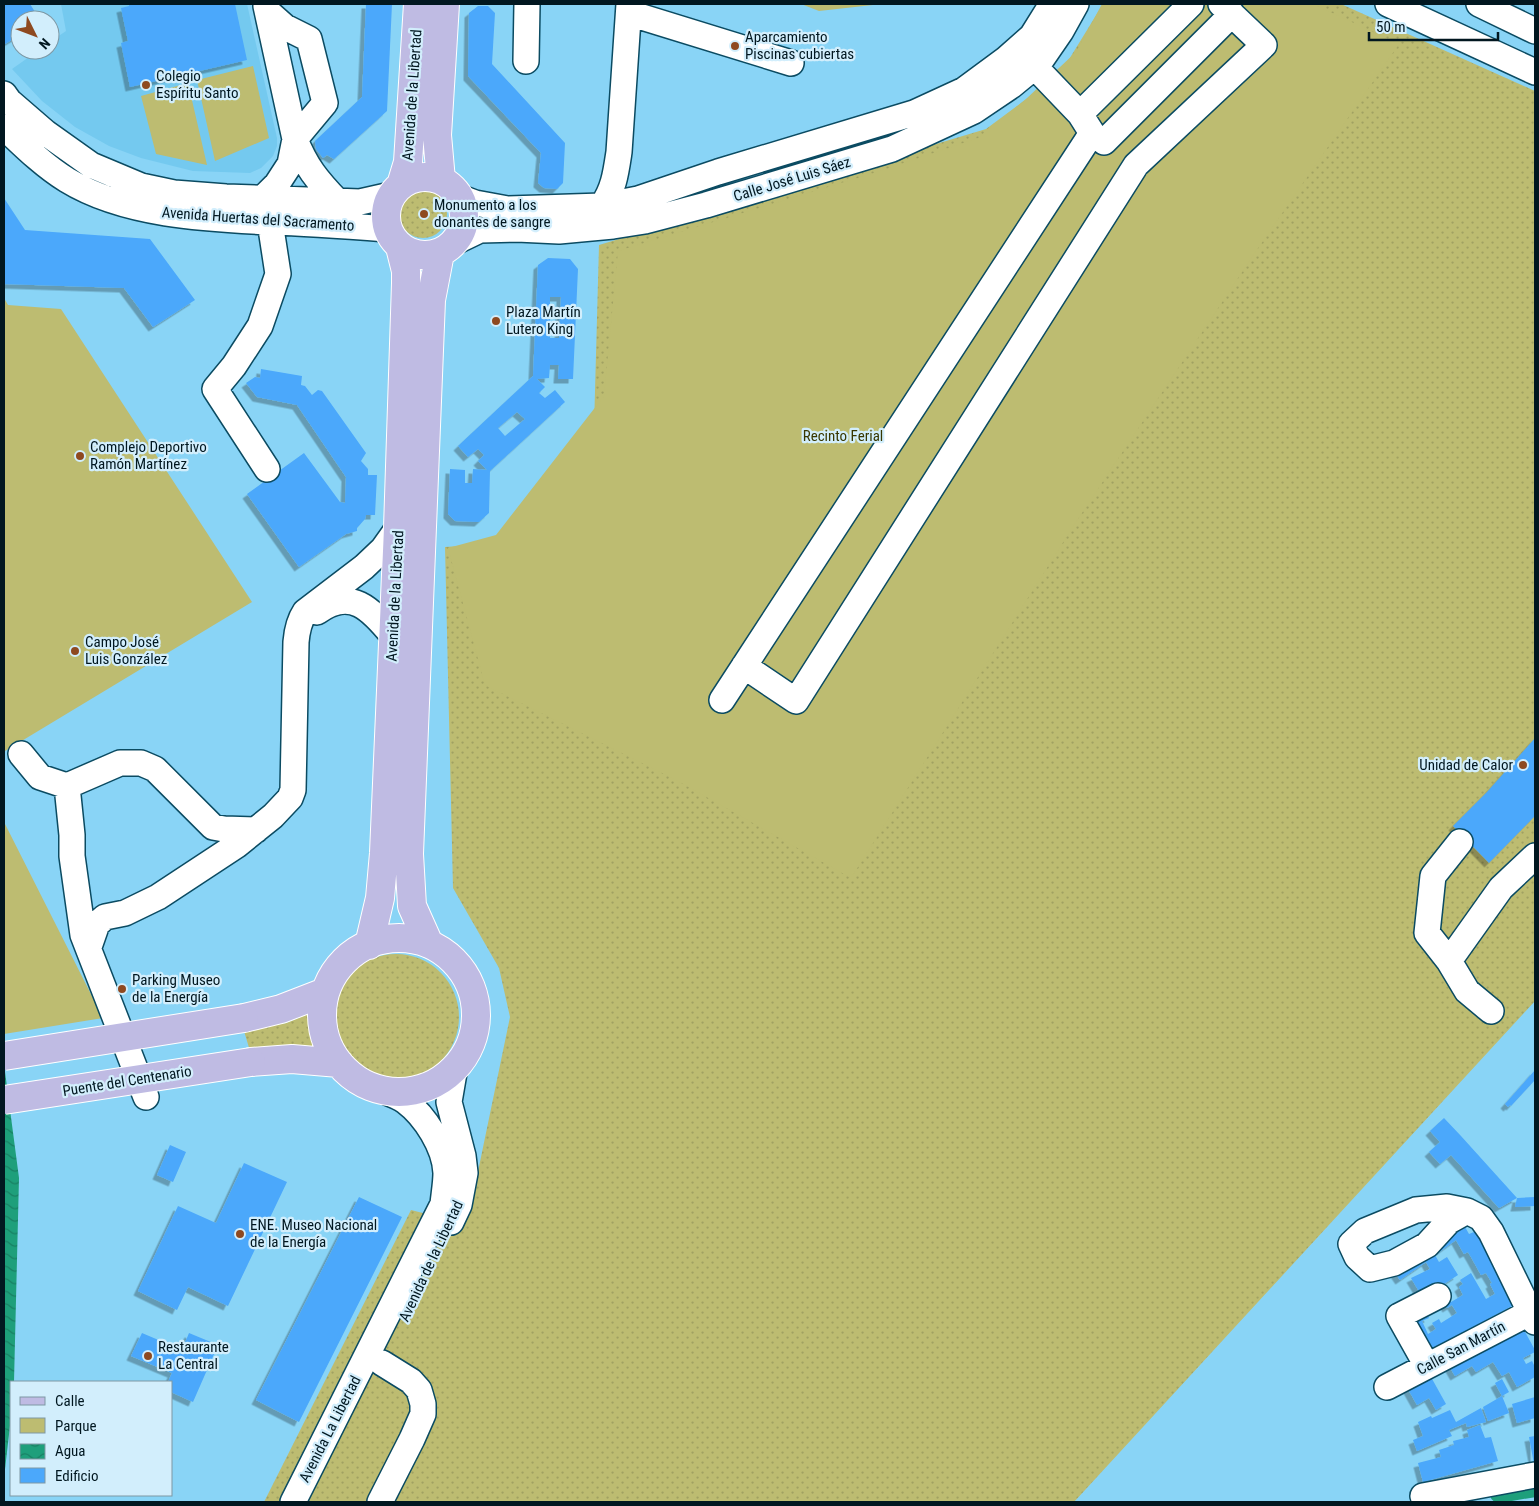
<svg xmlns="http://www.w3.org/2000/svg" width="1539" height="1506" font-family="'Roboto Condensed',sans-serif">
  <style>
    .built { fill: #74c9ef }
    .grass { fill: url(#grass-dots) }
    .green { fill: #bdbc71 }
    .water { fill: url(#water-waves) }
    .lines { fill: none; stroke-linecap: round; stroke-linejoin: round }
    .canal { stroke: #1e9f7b; stroke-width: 18 }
    .building { fill: #4ba8fb; fill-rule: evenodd; filter: url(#shadow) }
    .minor-casing { stroke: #0b4b62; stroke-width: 28 }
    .major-casing { stroke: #fff; stroke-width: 30 }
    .minor { stroke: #fff; stroke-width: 25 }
    .major { stroke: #bfbbe3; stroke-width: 28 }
    .major-bridge-casing { stroke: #fff; stroke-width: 30; stroke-linecap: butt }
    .major-bridge { stroke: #bfbbe3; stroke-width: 28 }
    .poi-dot { fill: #8e4920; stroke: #d2eefc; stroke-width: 2 }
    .labels { text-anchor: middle; stroke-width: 4.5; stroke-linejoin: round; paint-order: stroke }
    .poi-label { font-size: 15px; fill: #011720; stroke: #d2eefc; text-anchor: start }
    .street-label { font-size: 15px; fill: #011720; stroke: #d2eefc }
    .park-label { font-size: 15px; fill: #383700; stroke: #d2eefc }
  </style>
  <defs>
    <pattern id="grass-dots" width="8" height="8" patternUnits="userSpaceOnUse" patternTransform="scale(1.25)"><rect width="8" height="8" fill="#bdbc71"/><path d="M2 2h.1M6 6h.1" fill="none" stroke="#a1a162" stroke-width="1.8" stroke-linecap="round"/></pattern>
    <pattern id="water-waves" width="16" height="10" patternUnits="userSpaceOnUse" patternTransform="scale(1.25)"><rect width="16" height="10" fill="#1e9f7b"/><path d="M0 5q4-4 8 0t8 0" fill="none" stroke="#188164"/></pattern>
    <filter id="shadow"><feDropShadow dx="-4.5" dy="4.5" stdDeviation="0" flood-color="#0004"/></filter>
  </defs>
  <rect width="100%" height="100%" fill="#89d4f6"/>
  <!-- built -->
  <path class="built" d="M61,4H247L277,138V146L273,156L261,168L250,173L193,171L141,158L109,146L75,127L42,101L12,69L39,50H50V42L66,31Z"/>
  <!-- grass -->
  <path class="grass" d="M1103,4H1341L1535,91V1001L1074,1502H264L411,1210L462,1223L475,1186L510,1017L499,968L453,888L445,547L591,537L599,245L986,129L1060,74Z
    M399 214a24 24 0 1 1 48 0a24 24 0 1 1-48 0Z
    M333 1017a63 63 0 1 1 126 0a63 63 0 1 1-126 0Z
    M308,1014L312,1019L318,1046L313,1049L250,1051L244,1031L286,1023Z"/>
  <!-- green -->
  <path class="green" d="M801,4H882L819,11Z
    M1102,4H1313L1399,44L1254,254L1074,525L851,878L676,780L485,685L448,548L496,535L604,396L618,251L877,172L978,138L1026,99L1076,52Z
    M253,66L269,138L215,161L197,80Z
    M188,83L207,165L156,154L141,96Z
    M4,298L8,305L61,309L252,602L5,751Z
    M4,822L103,1018L4,1034Z"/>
  <!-- water -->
  <path class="water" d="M4,1064L19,1178L14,1382H11V1417L4,1478V1286L5,1283L4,1273Z"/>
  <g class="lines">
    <!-- canal -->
    <path class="canal" d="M1499,1494L1535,1488"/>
  </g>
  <!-- building -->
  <path class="building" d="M4,4H30L37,15L36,20H20V35L5,44H4Z
    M129,4H235L247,60L130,87L121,43L128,41L121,8L129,6Z
    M366,4H392L387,111L334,159L327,155L323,158L316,149L315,141L362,97Z
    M478,6H488L495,13L492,64L565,143L563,183L557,189L544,188L538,183L541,153L468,76L469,13Z
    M4,198L25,230L150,239L195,300L153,327L124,288L4,284Z
    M548,258L570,259L578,269L573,379H558L559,365H550L549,378L537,379L545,387L539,393L545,398L555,390L565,402L490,471L489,513L479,522L455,521L448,514L450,469L465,470V483H472L473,469L487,470L478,461L484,455L478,449L468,457L458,446L533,376L538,265ZM550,297H561L559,338H550ZM517,412L525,419L505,436L498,428Z
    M261,369L302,376L301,385L305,386L312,395L318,390L322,391L366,453L361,461L368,469V475H377L375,515H366L365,519L357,528V531L346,534L299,567L247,494L304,453L340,502L345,503L346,477L297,405L257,397L246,383L255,377L260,378Z
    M1535,738V816L1489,863L1453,826L1487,792Z
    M1535,1070V1080L1511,1106L1510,1105L1508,1107L1505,1104Z
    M1444,1118L1461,1136L1517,1198L1499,1208L1451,1155L1440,1164L1429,1152L1440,1142L1430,1131Z
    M170,1145L186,1152L173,1182L157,1175Z
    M244,1163L287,1182L228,1306L188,1287L177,1310L138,1291L178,1206L216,1223Z
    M359,1197L402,1217L299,1422L256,1400Z
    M1535,1197V1206L1515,1207L1517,1198Z
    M1464,1225L1469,1234L1479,1230L1514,1298L1512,1306L1425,1353L1407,1318L1424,1308L1429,1318L1422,1321L1428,1334L1436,1329L1432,1323L1439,1319L1441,1323L1457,1313L1452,1305L1447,1308L1444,1303L1447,1294L1451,1302L1463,1295L1459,1287L1463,1284L1460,1280L1471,1273L1486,1299L1495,1294L1490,1284L1492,1283L1486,1273L1481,1275L1471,1257L1468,1252L1464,1254L1456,1240L1435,1255L1439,1262L1447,1257L1458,1275L1441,1286L1439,1282L1420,1293L1411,1278L1430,1269L1426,1262L1400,1280L1393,1270Z
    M1515,1327L1524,1330L1535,1350V1352L1523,1358L1526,1364L1532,1361L1535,1367V1377L1517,1387L1509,1372L1502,1376L1493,1362L1476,1372L1472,1366L1455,1376L1445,1359Z
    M142,1333L182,1350L189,1333L218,1345L193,1402L171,1392V1382H168L172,1373L131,1356Z
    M1431,1377L1446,1404L1436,1410L1429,1398L1417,1405L1408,1389Z
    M1502,1379L1509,1392L1502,1396L1509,1413L1488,1421L1483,1407L1502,1396L1495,1383Z
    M1535,1397V1418L1517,1423L1512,1404Z
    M1481,1408L1486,1422L1467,1427L1466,1423L1449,1430L1452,1436L1417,1451L1413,1440L1423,1436L1418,1422L1431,1416L1432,1418L1450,1410L1456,1422Z
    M1480,1425L1485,1438L1491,1437L1498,1461L1423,1482L1418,1463L1441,1457L1439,1450L1454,1445L1453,1441L1469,1437L1467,1430Z
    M1535,1436V1464H1534L1529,1437Z"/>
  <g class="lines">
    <!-- minor casing -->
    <g class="minor-casing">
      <path id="minor" d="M1388,4L1535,72
        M1479,4L1535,31
        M266,6L295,139C306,167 317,180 338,202
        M629,13L791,63
        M526,61L527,4
        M1035,67L1080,114
        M4,94L9,101L46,133L91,165L141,186L174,193L226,197L360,202L391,195
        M4,127C24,146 43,165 67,180C124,215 205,219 270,222C309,223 348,226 387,229
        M1104,142L1232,14
        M459,197L475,203L508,209L602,206L638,199L718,172L914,113L964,90L1006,59L1032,36L1052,4
        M262,199L277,184L290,164L295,139L325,103L309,39L285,27L267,11
        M602,206C614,189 616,172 619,152L629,4
        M455,242L480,230L517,229L559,231L613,226L645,221L706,205L892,149L974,111L1011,86L1039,63L1061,31L1076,4
        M267,469L215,389L234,366L260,326L278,274L270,222
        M317,612C351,587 371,609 393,636
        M744,666L796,701L1136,165L1264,45L1221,4
        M722,700L1092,133L1080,114L1191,4
        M21,754L40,777L67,786L120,763H141L155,769L213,827L224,829L256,830
        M67,786L72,835V856L83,935L146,1097
        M89,947L97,924L105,917L125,913L158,897L237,845L273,816L290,798L293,790L296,642C297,630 299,621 305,612L364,567L383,549L398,528
        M1449,961L1427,933L1433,876L1460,842
        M1491,1011L1467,991L1449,961L1501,888L1535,856
        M1467,1211L1449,1221L1427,1245L1394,1263L1370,1269L1357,1257L1351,1244L1365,1231L1416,1210L1447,1207L1467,1211L1481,1218L1491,1232L1535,1322
        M451,1222L459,1205L465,1173L463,1156L449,1102L455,1067
        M1427,1366L1399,1316L1438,1296
        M1387,1387L1535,1310
        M1423,1496L1535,1475
        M293,1502L443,1204C444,1194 446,1183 446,1173C445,1147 425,1116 405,1101C398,1096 391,1094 384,1091
        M380,1502L412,1439L423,1414V1404L419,1390L411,1381L382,1363"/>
    </g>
    <!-- major casing -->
    <g class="major-casing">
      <path id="major" d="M386 216a39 39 0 1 1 78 0a39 39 0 1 1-78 0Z
        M441,180L437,135L445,4
        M401,185L408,162L418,4
        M322 1015a77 77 0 1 1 154 0a77 77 0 1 1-154 0Z
        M429,944L412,906L409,854L431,300L440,253
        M369,945L380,898L384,853L398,528L406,283V271L400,247
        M244,1018L281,1009L325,992
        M251,1062L292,1059L339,1063"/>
    </g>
    <!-- minor -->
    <use href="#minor" class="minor"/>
    <!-- major -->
    <use href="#major" class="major"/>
    <!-- major-bridge casing -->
    <g class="major-bridge-casing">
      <path id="major-bridge" d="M4,1056L244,1018
        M4,1100L251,1062"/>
    </g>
    <!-- major-bridge -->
    <use href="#major-bridge" class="major-bridge"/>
  </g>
  <!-- markers -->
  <g class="poi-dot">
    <circle cx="735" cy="46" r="5"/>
    <circle cx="146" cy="85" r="5"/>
    <circle cx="424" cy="214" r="5"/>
    <circle cx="496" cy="321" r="5"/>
    <circle cx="80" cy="456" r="5"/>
    <circle cx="75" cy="651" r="5"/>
    <circle cx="1523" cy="765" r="5"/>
    <circle cx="122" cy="989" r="5"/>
    <circle cx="240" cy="1234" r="5"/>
    <circle cx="148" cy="1356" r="5"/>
  </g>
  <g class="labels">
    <!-- poi labels -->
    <g class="poi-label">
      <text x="745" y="42">Aparcamiento<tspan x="745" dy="17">Piscinas cubiertas</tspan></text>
      <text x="156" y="81">Colegio<tspan x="156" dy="17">Espíritu Santo</tspan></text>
      <text x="434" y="210">Monumento a los<tspan x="434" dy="17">donantes de sangre</tspan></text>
      <text x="506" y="317">Plaza Martín<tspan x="506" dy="17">Lutero King</tspan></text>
      <text x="90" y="452">Complejo Deportivo<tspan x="90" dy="17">Ramón Martínez</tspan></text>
      <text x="85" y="647">Campo José<tspan x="85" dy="17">Luis González</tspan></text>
      <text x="1513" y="770" text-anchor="end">Unidad de Calor</text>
      <text x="132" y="985">Parking Museo<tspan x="132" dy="17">de la Energía</tspan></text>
      <text x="250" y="1230">ENE. Museo Nacional<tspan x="250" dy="17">de la Energía</tspan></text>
      <text x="158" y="1352">Restaurante<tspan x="158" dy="17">La Central</tspan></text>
    </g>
    <!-- street labels -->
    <g class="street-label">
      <text transform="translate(412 95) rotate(-86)" y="5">Avenida de la Libertad</text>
      <text transform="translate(792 179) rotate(-17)" y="5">Calle José Luis Sáez</text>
      <text transform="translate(258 219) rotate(4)" y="5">Avenida Huertas del Sacramento</text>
      <text transform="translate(395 596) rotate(-87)" y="5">Avenida de la Libertad</text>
      <text transform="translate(127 1081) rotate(-9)" y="5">Puente del Centenario</text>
      <text transform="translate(431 1261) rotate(-65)" y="5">Avenida de la Libertad</text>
      <text transform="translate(1461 1348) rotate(-28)" y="5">Calle San Martín</text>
      <text transform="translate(330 1429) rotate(-63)" y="5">Avenida La Libertad</text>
    </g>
    <!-- park labels -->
    <g class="park-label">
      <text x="843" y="441">Recinto Ferial</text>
    </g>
  </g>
  <!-- border -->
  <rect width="1539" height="1506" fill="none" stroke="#011720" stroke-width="10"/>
  <!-- legend -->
  <rect x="10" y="1381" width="162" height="115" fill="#d2eefc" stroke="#7e98a4"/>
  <rect x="20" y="1397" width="25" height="8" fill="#bfbbe3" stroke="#7e98a4"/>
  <text x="55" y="1406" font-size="15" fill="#011720">Calle</text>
  <rect x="20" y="1418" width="25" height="15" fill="#bdbc71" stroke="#7e98a4"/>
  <text x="55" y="1431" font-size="15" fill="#011720">Parque</text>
  <rect x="20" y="1444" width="25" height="15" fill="url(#water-waves)" stroke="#7e98a4"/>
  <text x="55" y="1456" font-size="15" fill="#011720">Agua</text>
  <rect x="20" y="1468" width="25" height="15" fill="#4ba8fb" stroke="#7e98a4"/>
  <text x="55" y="1481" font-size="15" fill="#011720">Edificio</text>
  <!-- north arrow -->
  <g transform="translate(35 35) rotate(132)"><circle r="24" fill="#d2eefc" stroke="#7e98a4"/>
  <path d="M0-4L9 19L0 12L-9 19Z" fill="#8e4920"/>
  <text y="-8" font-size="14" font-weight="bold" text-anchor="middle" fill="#011720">N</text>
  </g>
  <!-- scale -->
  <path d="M1369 32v8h129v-8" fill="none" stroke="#011720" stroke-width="2.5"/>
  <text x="1376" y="32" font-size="15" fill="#011720" stroke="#d2eefc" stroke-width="4" paint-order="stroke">50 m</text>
</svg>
